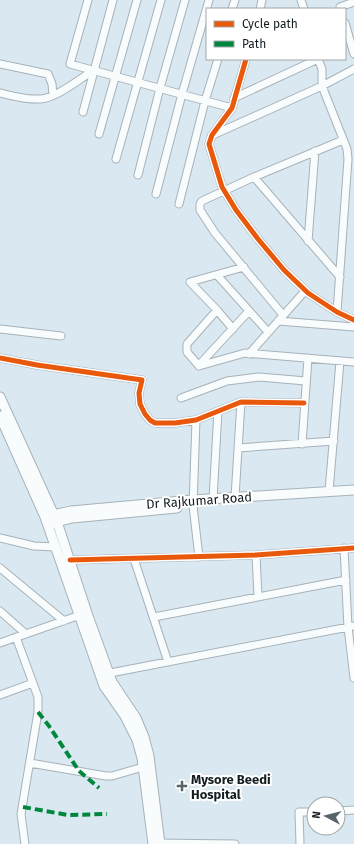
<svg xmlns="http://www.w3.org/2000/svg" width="354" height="844" font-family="'Fira Sans',sans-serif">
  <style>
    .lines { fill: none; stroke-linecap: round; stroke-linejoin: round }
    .minor-casing { stroke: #a7b2b9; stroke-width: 9 }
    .major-casing { stroke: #a7b2b9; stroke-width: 11 }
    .minor { stroke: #f9fcfd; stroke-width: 7 }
    .major { stroke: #f9fcfd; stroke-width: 9 }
    .quiet { stroke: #00873e; stroke-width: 4; stroke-dasharray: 8 4; stroke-linecap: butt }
    .cycleway-casing { stroke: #fff; stroke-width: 8 }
    .cycleway { stroke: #e8590c; stroke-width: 5 }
    .poi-dot { fill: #59646a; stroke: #fff; stroke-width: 1.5 }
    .labels { text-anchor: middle; stroke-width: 4; stroke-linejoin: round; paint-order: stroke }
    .street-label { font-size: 13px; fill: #141d22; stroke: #fff }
    .poi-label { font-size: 13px; font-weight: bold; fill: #141d22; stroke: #fff; text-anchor: start }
  </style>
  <rect width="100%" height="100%" fill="#dae8f1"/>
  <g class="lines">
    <!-- minor casing -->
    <g class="minor-casing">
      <path id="minor" d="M88,0L70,64L232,108
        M301,0L304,9
        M340,7L354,2
        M232,9L235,0
        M260,9L262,0
        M345,23L354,54
        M246,59L232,108L212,135L209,144L222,187L236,210L258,239L284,270L308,293L337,312L354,320
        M318,59L322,69V86L347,149L348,159L337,312
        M0,64L48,74L52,84L53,95
        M0,93C13,96 27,100 40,99C55,99 81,78 94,70
        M234,98L318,59
        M83,112L113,0
        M99,134L137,0
        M213,135L322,86L354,69
        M116,159L161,0
        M138,175L160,88L185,0
        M254,177L340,277
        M156,194L182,94L209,0
        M179,204L205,101L218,59
        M308,241L315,151
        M217,275L268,332
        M283,315L215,233L200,210V204L202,201L254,177L343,140
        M278,321L354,327
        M0,329L61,336
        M233,329L217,310L190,282L244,267
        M249,354L305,291
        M0,358L37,365L142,380L139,393L140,404L145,414L150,420L155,423H175L196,420L241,402L304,403
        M199,365L249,311
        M199,366L245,353L354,362
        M199,366L187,352V344L217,310
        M181,398L227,381L259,377L306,381
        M196,420L193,506L199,557
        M302,444L308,358
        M238,448L334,441
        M329,491L340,361
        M235,497L241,402
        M213,499L218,411
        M0,538L34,546L55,547
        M344,548L348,627L354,678
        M256,555L258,596
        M134,559L168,662
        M70,560L256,555L354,548
        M0,568L64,621
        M0,611L26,634
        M154,617L346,580
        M16,637L38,697V712L21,814L25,844
        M0,643L83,614
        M105,674L354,626
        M0,695L33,683
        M30,763L106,776H112L143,767
        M338,811L354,810
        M155,843L235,844
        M300,844L299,812H314"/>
    </g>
    <!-- major casing -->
    <g class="major-casing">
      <path id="major" d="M0,397L57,522L87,613L112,682L136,718L144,737L149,756L160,844
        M0,416L45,517L104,686L125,716L137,740L142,758L153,844
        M48,516L71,511L193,500L354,490
        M53,523L72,518L177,508"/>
    </g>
    <!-- minor -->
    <use href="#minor" class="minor"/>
    <!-- major -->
    <use href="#major" class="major"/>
    <!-- quiet -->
    <path class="quiet" d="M38,712L49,726L79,771L99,788
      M23,807L68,815L107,814"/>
    <!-- cycleway casing -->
    <g class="cycleway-casing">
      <path id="cycleway" d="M246,59L232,108L212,135L209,144L222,187L236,210L258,239L284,270L308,293L337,312L354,320
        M0,358L37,365L142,380L139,393L140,404L145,414L150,420L155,423H175L196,420L241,402L304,403
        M70,560L256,555L354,548"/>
    </g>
    <!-- cycleway -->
    <use href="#cycleway" class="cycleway"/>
  </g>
  <!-- markers -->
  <path class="poi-dot" d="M180 780h4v4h4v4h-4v4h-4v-4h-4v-4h4z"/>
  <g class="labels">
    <!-- street labels -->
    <g class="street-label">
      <text transform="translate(199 500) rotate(-4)" y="5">Dr Rajkumar Road</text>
    </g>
    <!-- poi labels -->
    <g class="poi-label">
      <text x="191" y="784">Mysore Beedi<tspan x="191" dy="15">Hospital</tspan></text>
    </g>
  </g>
  <!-- legend -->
  <rect x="206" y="8" width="140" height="52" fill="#ffffff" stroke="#a1a5a7"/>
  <rect x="214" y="21" width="20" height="6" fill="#e8590c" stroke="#a1a5a7"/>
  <text x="242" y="28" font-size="12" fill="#141d22">Cycle path</text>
  <rect x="214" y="41" width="20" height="6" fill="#00873e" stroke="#a1a5a7"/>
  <text x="242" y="48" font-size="12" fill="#141d22">Path</text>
  <!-- north arrow -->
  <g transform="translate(326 816) rotate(277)"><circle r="19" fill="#ffffff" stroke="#a1a5a7"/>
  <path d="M0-3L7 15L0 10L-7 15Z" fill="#59646a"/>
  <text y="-6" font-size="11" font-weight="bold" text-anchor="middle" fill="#141d22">N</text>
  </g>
</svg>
